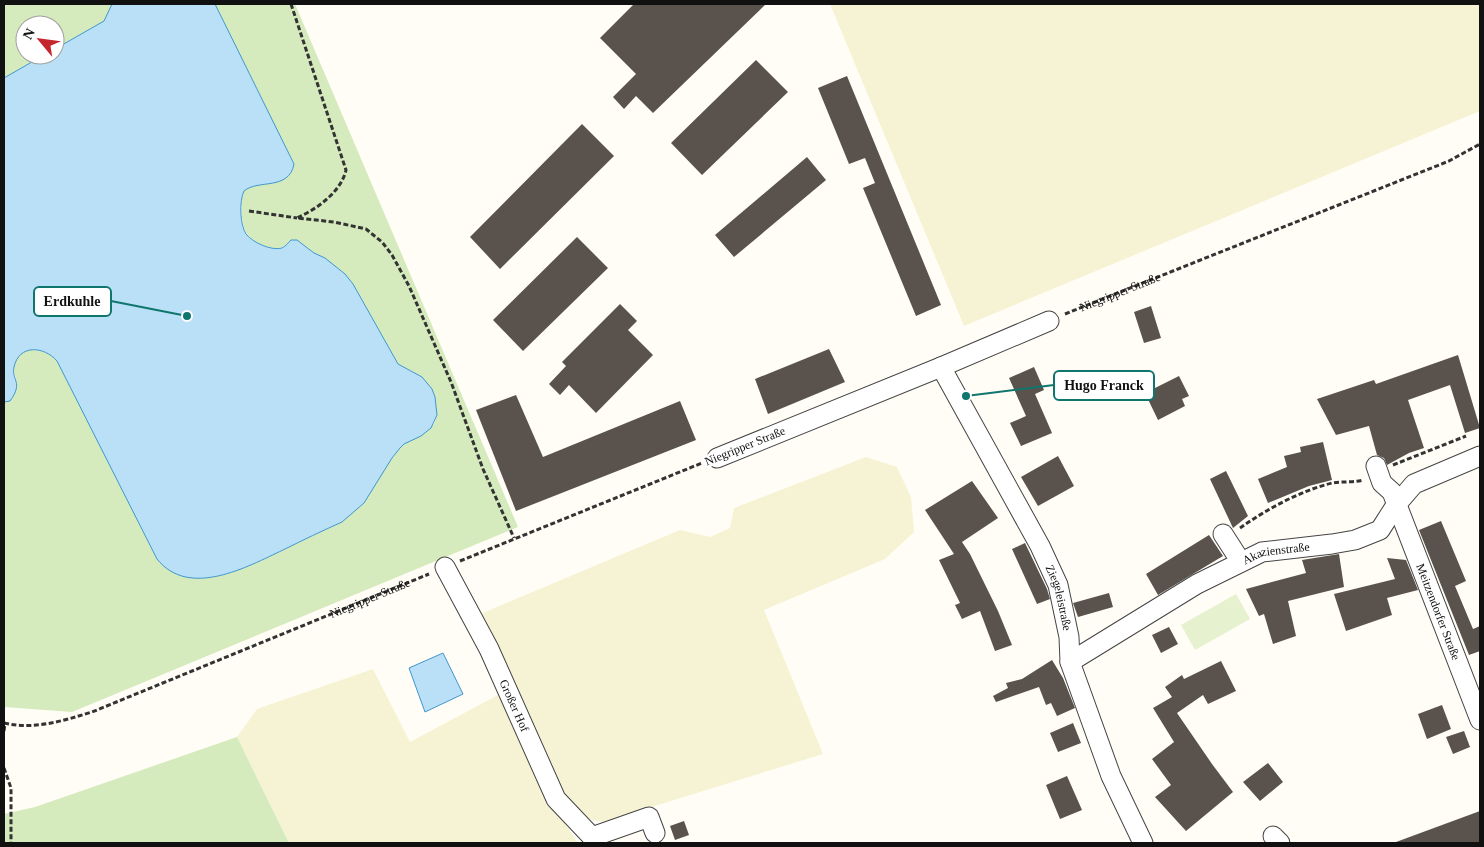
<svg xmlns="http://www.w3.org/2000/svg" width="1484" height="847" font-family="'Times New Roman',serif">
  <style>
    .farmland { fill: #f6f3d4 }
    .green { fill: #d5ebbd }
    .pitch { fill: #e6f2cf }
    .water { fill: #b9e0f7; stroke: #3f96cf }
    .building { fill: #5a524d }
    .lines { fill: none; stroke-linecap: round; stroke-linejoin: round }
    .minor-casing { stroke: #444; stroke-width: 21 }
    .path { stroke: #333; stroke-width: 3; stroke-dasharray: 5 2.5; stroke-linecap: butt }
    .minor { stroke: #fff; stroke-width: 19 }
    .labels { text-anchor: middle; stroke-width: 5; stroke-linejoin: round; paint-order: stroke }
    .street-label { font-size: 12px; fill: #111; stroke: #fff }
    .leader { fill: none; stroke: #0f766e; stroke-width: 2 }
    .callout-dot { fill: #0f766e; stroke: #fff; stroke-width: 2 }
    .callout { fill: #fff; stroke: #0f766e; stroke-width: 2 }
    .callout-label { font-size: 14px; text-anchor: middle; font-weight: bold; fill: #111 }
  </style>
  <rect width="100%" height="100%" fill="#fffdf5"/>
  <!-- farmland -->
  <path class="farmland" d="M830,4H1480V111L964,326Z
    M866,457L897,467L911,497L914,532L885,559L764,610L823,754L603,822L574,816L554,783L480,614L680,530L710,537L730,528L734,508Z
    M373,669L410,742L500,694L549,799L578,843H289L237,737L257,709Z"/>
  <!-- green -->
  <path class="green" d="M4,4H112L104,21L55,49V25H25V55H44L4,78Z
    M215,4H295L518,527L72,712L4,707V402L10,401C14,393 18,387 16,379C15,374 13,372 14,367C19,344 44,346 57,361L210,578L227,574L253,564L342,522L400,448L404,444L421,436L434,424L437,415L434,393L422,377L398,364L353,284L345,274L325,258L314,253L300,242H289C281,255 255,245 247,234C241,227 240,200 244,191C259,179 289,190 294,164Z
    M237,737L289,843H4V814L35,807Z"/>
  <!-- pitch -->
  <path class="pitch" d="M1236,594L1250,619L1195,650L1181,625Z"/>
  <!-- water -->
  <path class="water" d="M112,4H215L294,164C289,191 258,179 244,191C239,201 240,225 246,234C253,243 272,251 282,248C286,246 288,243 291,240H297L314,253L325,258L345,274L353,284L398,364L422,377L432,389L435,397L437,415L431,428L421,436L404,444L400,448L392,458L364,503L342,522C322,531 303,540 283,550C247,567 189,599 157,559L57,361C44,346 19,344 14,367C11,380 24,382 10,401L4,402V78L44,55H55V49L104,21Z
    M443,653L463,694L425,712L409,668Z"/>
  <!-- building -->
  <path class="building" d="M634,4H766L653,113L636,96L624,109L613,97L636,74L600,38Z
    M756,60L788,92L702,175L671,143Z
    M847,76L941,305L916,316L863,188L875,183L865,158L849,164L818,88Z
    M582,124L614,156L500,269L470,237Z
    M807,157L826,180L734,257L715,235Z
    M577,237L608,268L523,351L493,320Z
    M620,304L637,321L628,330L653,355L596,413L569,385L560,395L549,384L566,366L562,362Z
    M1151,306L1161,338L1144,343L1134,312Z
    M829,349L845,382L768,414L755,379Z
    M1458,355L1480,428L1465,433L1450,385L1408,400L1424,448L1409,453L1387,465L1384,458L1377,455L1369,426L1336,435L1317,399L1374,380L1376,384Z
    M1034,367L1044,390L1035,394L1052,433L1021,446L1010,423L1026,416L1009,378Z
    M1179,376L1189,396L1182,399L1185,406L1158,420L1145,393Z
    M516,395L543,457L680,401L696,440L516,511L476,410Z
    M1323,442L1332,480L1309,486L1268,503L1258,479L1287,467L1284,456L1301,452L1300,447Z
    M1058,456L1074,486L1038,506L1021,477Z
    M1226,471L1248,516L1233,528L1210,479Z
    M972,481L998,518L962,542L970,554L998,611L1012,645L995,651L980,611L962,619L955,605L960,603L939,560L954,554L925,510Z
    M1441,521L1466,581L1455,586L1473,629L1480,626V651L1469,655L1419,530Z
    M1209,535L1223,556L1158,595L1146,574Z
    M1025,543L1047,589L1050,599L1037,604L1012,549Z
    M1339,554L1344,587L1288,601L1296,636L1273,644L1264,614L1259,616L1246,589L1306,573L1302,560Z
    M1387,558L1406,560L1418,590L1387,598L1392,615L1346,631L1334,594L1395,579Z
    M1109,593L1113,607L1078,617L1073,603Z
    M1169,627L1178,644L1161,653L1152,635Z
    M1052,660L1063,678L1075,708L1057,716L1051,703L1046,705L1039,687L996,702L993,696L1008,688L1006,683L1022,679Z
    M1221,661L1236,691L1208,704L1203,695L1177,713L1212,764L1233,792L1186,831L1155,797L1171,785L1152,759L1174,742L1153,708L1172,697L1165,687L1182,675L1184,679Z
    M1442,705L1451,729L1427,739L1418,714Z
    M1073,723L1081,743L1058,752L1050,733Z
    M1464,731L1470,747L1453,754L1446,737Z
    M1268,763L1283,782L1260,801L1243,782Z
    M1067,776L1082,810L1060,819L1046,785Z
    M1480,811V843H1397L1396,842Z
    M684,821L689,835L675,840L670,826Z"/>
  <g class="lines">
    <!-- minor casing -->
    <g class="minor-casing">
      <g id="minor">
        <path id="s3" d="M941,367L1040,546L1058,585L1069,637L1070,662L1111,776L1143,843"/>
        <path d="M717,458L941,367L1049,321"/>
        <path id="s4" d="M1376,466L1382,483L1392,492L1480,720"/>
        <path d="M1223,534L1241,562"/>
        <path id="s5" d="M445,567L489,649L556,799L592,837L594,843"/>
        <path id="s6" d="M1070,662L1197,584L1262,552L1332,544L1355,540L1380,530L1396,505L1414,484L1480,456"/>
        <path d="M1273,836L1280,843"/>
        <path d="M592,837L649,817L655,833"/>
      </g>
    </g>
    <!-- path -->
    <g class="path">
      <path d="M291,4L346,170C341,192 317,209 297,218L334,222L366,229L382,242L392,255L409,286L451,382L483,469L514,538"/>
      <path d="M249,211L297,218"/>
      <path id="s1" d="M1065,314L1449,161L1480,144"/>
      <path d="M1393,465L1466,436"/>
      <path d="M1240,528C1267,509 1300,491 1332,483C1342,481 1353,483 1363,480"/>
      <path d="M460,561L702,463"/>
      <path id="s2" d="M4,723C35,730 62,721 92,712L429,574"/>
      <path d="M4,731L5,723"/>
      <path d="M4,768L11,788V843"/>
    </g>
    <!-- minor -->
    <use href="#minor" class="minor"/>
  </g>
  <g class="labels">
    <!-- street labels -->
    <g class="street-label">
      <text dy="4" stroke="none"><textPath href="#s1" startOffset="59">Niegripper Straße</textPath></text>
      <text transform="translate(745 446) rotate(-22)" y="4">Niegripper Straße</text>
      <text dy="4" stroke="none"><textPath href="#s6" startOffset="235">Akazienstraße</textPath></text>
      <text dy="4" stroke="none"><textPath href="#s2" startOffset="390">Niegripper Straße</textPath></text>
      <text dy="4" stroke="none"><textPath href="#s3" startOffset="260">Ziegeleistraße</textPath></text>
      <text dy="4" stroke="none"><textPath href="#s4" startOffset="160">Meitzendorfer Straße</textPath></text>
      <text dy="4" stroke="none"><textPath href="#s5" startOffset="155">Großer Hof</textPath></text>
    </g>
  </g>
  <!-- callouts -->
  <path class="leader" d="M187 316L111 301M966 396L1054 385"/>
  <g class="callout-dot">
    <circle cx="187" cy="316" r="5"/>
    <circle cx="966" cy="396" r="5"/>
  </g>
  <g class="callout">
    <rect x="34" y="287" width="77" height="29" rx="5"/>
    <rect x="1054" y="371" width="100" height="29" rx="5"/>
  </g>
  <g class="callout-label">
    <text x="72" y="306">Erdkuhle</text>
    <text x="1104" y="390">Hugo Franck</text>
  </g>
  <!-- border -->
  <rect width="1484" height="847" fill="none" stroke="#111111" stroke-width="10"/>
  <!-- north arrow -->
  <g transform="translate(40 40) rotate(299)"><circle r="24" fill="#ffffff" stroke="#a0a0a0"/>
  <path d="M0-4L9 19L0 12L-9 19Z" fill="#c4262e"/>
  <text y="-8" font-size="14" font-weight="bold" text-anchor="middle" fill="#111111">N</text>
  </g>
</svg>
